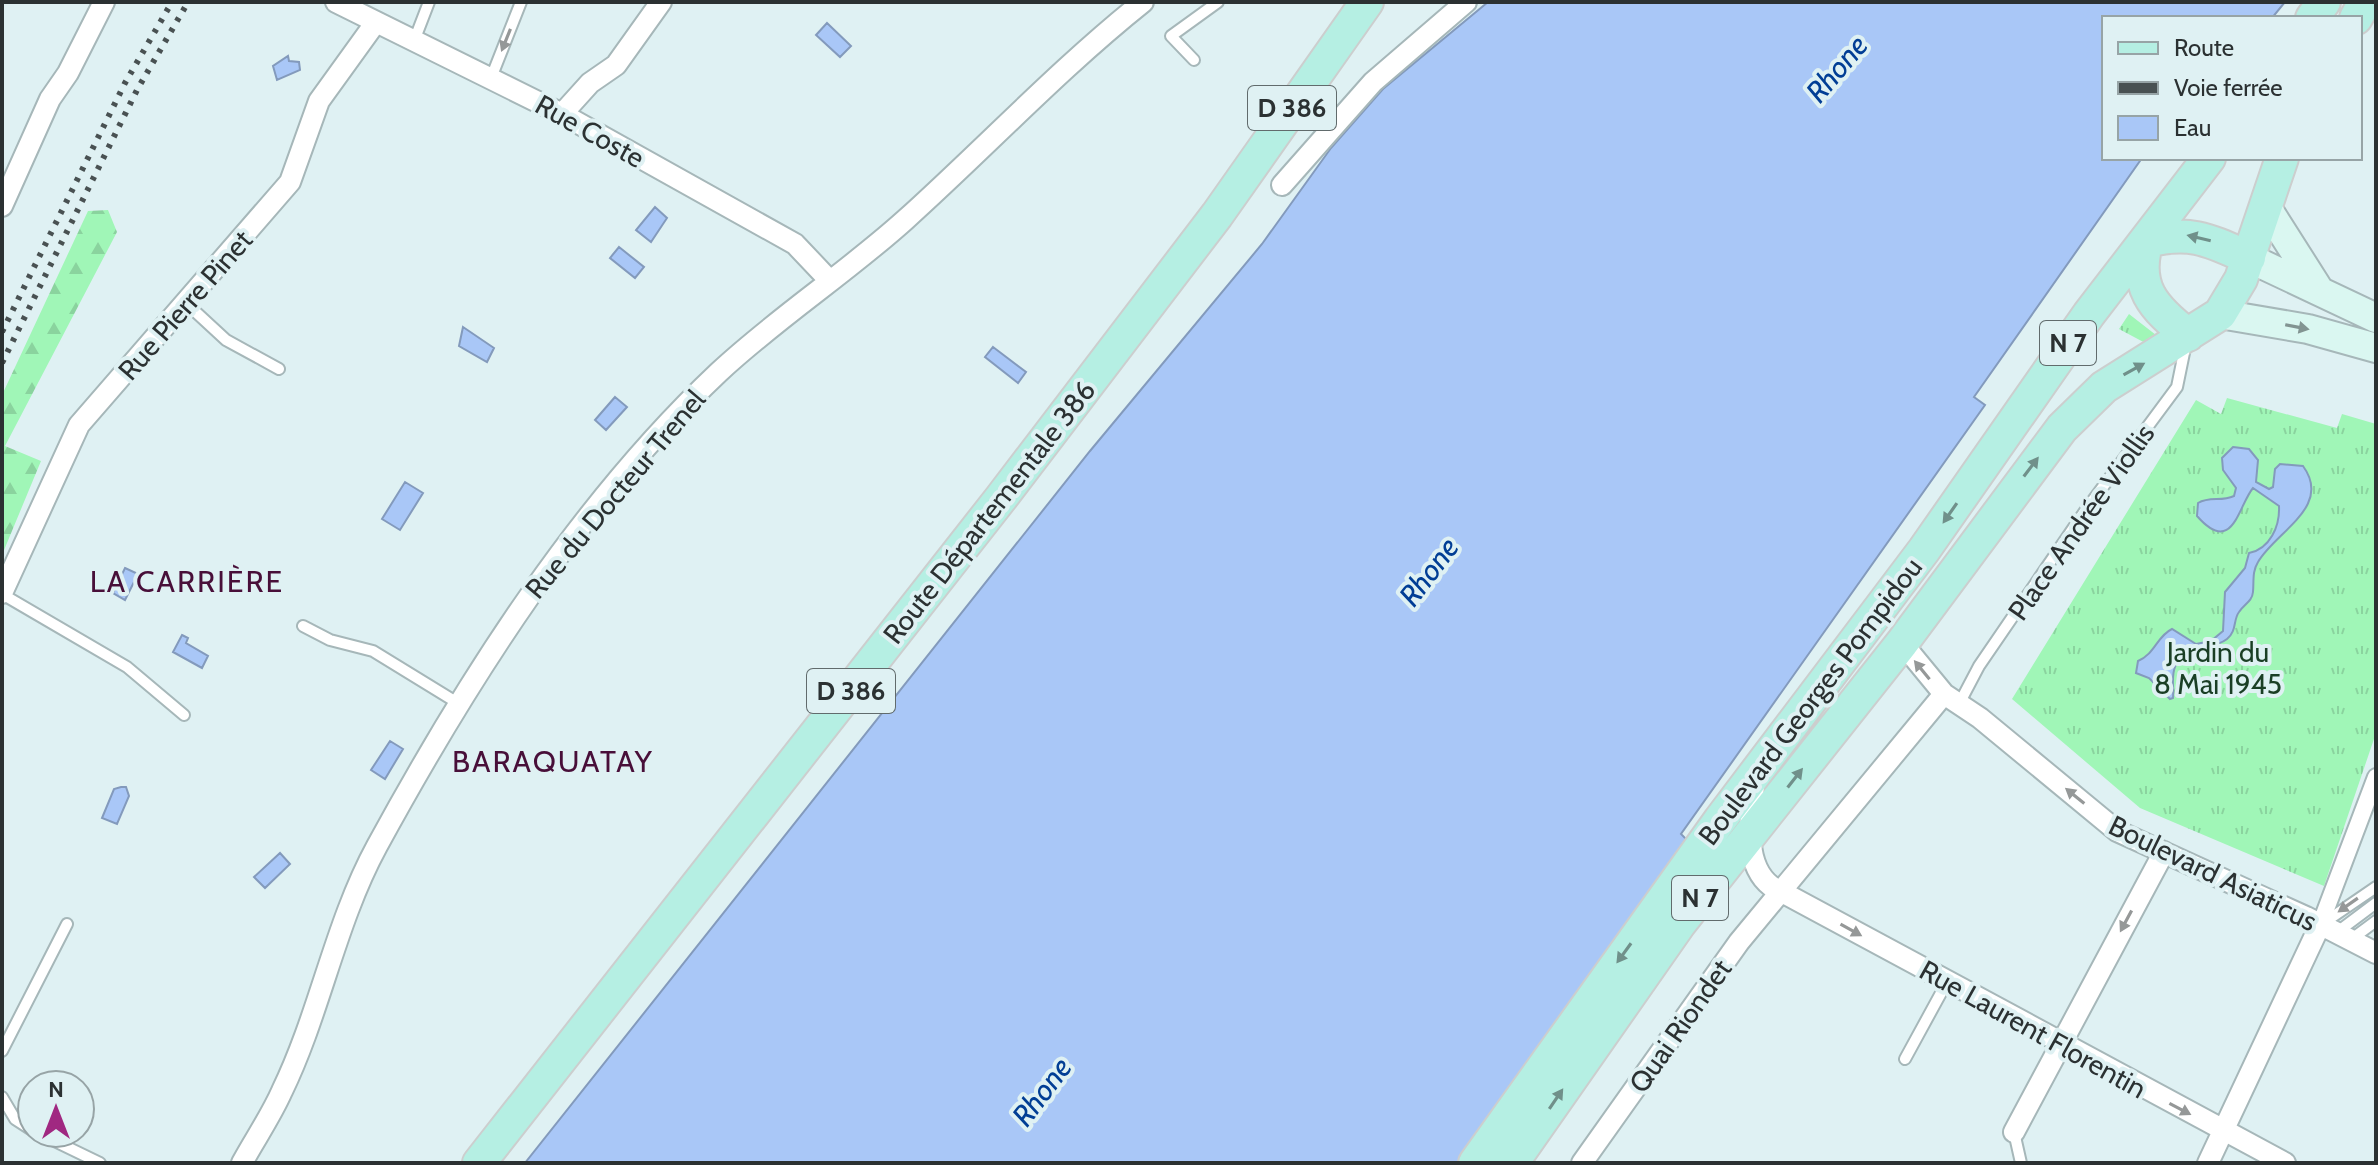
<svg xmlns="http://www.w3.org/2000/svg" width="2378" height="1165" font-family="Cabin,sans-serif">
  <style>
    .grass { fill: url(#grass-tufts) }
    .forest { fill: url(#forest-firs) }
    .water { fill: #a9c7f7; stroke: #839abc; stroke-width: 2 }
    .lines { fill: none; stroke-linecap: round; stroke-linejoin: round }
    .service-casing { stroke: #a6b7b9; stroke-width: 14 }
    .pedestrian-casing { stroke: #a6b7b9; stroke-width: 20 }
    .minor-casing { stroke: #a6b7b9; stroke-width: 24 }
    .secondary-casing { stroke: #a6b7b9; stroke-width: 32 }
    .primary-casing { stroke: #cccece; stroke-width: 36 }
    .service { stroke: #fff; stroke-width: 10 }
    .pedestrian { stroke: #fff; stroke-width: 16 }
    .minor { stroke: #fff; stroke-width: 20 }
    .secondary { stroke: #daf7f1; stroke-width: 28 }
    .primary { stroke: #b5efe3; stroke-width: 32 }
    .rail { stroke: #495152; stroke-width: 6; stroke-dasharray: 4 8; stroke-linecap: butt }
    .oneway { fill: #959898 }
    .oneway2 { fill: #70908a }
    .oneway3 { fill: #829492 }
    .labels { text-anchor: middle; stroke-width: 8; stroke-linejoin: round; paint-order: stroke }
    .shield { fill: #dff1f3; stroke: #616b6c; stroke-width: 2 }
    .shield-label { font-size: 26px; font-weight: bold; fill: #2b3132 }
    .street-label { font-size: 28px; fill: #2b3132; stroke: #dff1f3 }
    .park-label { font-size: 28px; fill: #1a3f25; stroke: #dff1f3 }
    .water-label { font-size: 30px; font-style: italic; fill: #013e95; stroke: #dff1f3 }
    .neighbourhood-label { font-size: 30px; letter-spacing: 2px; fill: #480f39; stroke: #dff1f3 }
  </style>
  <defs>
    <pattern id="grass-tufts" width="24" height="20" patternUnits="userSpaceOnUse" patternTransform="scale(2)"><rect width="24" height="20" fill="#a0f6b7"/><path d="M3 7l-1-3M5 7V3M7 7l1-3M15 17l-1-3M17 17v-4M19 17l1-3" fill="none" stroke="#8ad39e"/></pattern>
    <pattern id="forest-firs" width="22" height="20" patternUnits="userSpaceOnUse" patternTransform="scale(2)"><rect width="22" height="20" fill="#a0f6b7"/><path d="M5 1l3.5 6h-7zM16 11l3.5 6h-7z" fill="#8ad39e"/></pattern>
  </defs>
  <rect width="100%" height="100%" fill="#dff1f3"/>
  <!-- grass -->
  <path class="grass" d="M2129,314L2156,335L2149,345L2119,329Z
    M2227,398L2337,428L2342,414L2376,424V733L2324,886L2140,808L2012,699L2196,400L2221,414Z"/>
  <!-- forest -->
  <path class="forest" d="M108,210L117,232L5,446L41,461L2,555V395L88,211Z"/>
  <!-- water -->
  <path class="water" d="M1488,2H2285L2272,18H2104V158H2142L1974,397L1985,405L1681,834L1686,839L1458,1163H525L1090,451L1262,244L1331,148L1383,89Z
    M827,23L851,46L840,57L816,35Z
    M288,56L289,61L299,62L300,70L277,80L273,66Z
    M655,207L667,218L651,242L636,230Z
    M619,247L644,267L635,278L610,258Z
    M463,327L494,348L487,362L459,346Z
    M993,347L1026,372L1018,383L985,357Z
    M615,397L627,407L606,430L595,420Z
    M2233,447L2249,449L2258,460L2256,482L2269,489L2273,487L2275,469L2280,464L2303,466C2333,507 2275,532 2258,562C2252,572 2254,581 2253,592C2252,602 2244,604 2239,612C2233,620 2237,631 2227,639C2211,652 2183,642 2175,667C2171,677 2174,687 2173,698L2170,699L2149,678L2136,673L2138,661C2155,654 2157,636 2172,629L2196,644L2211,641L2223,631L2225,592L2245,568L2249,553C2270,549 2280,526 2279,506L2253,488C2238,506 2233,557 2197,516L2198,503C2210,496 2221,502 2234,496L2236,488L2223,470L2222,458Z
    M405,482L423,493L400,530L382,519Z
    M125,568L138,574L125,600L113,593Z
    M182,635L188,638L186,643L208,656L202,668L173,652Z
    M390,741L403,749L385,779L371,770Z
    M121,787H126L129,796L117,824L102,818L114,789Z
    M280,853L290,864L265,888L254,877Z"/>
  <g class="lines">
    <!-- service casing -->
    <g class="service-casing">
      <path id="service" d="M414,41L429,2
        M1194,60L1171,36L1218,2
        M491,78L521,2
        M187,304L226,340L279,369
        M2,594L127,667L184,715
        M303,626L330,640L373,651L461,705
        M1959,704L1979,666L2085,511L2177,387L2186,343
        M2322,924L2376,887
        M2336,933L2376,903
        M2349,941L2376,921
        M2,1051L67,924
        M1905,1059L1947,982
        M2,1097L15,1119L32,1130
        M2014,1132L2021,1163
        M38,1133L100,1163"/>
    </g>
    <!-- pedestrian casing -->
    <g class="pedestrian-casing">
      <path id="pedestrian" d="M2320,925L2376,777"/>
    </g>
    <!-- minor casing -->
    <g class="minor-casing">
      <path id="minor" d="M336,2L562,114L795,244L830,281
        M562,114L590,83L616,65L661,2
        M1282,185L1373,82L1466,2
        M2,206L50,99L68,73L104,2
        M2,593L79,425L290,182L319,101L376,22
        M1902,643L1944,694L1980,718L2117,831L2306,917L2376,953
        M1755,776C1752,809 1740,862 1771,886L2285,1163
        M2014,1132L2164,852
        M242,1163C255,1139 271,1116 282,1091C320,1013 335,923 377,846C468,679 580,503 719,372C778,317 845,274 905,220C985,148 1059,69 1143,2
        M1582,1163L1739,942L1944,694
        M2208,1163L2320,925"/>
    </g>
    <!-- secondary casing -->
    <g class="secondary-casing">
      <path id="secondary" d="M2265,205L2319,290
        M2249,258L2376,318
        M2220,314L2308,329L2376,348"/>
    </g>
    <!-- primary casing -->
    <g class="primary-casing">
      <path id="primary" d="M2312,18L2324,2
        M2356,18L2365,2
        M2147,241C2133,286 2153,308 2188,335
        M2147,241C2191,230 2209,240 2249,258
        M479,1163L1001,498L1217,215L1367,2
        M1475,1163L1720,820L1924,550L2089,314L2209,158
        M1512,1163L1680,923L1902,643L2062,428L2104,387L2220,314L2241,279L2282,158"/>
    </g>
    <!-- service -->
    <use href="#service" class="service"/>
    <!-- pedestrian -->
    <use href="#pedestrian" class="pedestrian"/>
    <!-- minor -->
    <use href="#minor" class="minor"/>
    <!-- secondary -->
    <use href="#secondary" class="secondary"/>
    <!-- primary -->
    <use href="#primary" class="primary"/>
    <!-- rail -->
    <path class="rail" d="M2,332L125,83L172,2
      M2,363L137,90L188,2"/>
  </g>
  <!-- one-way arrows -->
  <defs><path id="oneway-solid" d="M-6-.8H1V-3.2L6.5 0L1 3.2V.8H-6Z" transform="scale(2)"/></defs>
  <g class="oneway">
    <use href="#oneway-solid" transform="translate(506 40) rotate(112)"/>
    <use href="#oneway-solid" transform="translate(1922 670) rotate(-129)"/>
    <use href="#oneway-solid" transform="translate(2075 796) rotate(-141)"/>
    <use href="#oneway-solid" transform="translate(2348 905) rotate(145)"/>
    <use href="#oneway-solid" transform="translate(2126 921) rotate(118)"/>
    <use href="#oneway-solid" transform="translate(1851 930) rotate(29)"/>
    <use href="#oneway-solid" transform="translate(2180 1109) rotate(28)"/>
  </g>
  <g class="oneway2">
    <use href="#oneway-solid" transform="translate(2199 238) rotate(-167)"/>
    <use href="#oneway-solid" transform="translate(2134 369) rotate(-29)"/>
    <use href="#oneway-solid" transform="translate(2031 467) rotate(-53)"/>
    <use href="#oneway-solid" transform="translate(1950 513) rotate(125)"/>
    <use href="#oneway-solid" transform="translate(1795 778) rotate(-52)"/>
    <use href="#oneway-solid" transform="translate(1624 953) rotate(126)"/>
    <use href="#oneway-solid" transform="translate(1556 1099) rotate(-56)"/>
  </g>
  <use class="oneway3" href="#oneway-solid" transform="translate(2297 327) rotate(11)"/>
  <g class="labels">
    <!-- shield labels -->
    <g class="shield">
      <rect x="1248" y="86" width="88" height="44" rx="6"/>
      <rect x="2040" y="321" width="56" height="44" rx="6"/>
      <rect x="807" y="669" width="88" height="44" rx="6"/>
      <rect x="1672" y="876" width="56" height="44" rx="6"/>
    </g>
    <g class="shield-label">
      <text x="1292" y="117">D 386</text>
      <text x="2068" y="352">N 7</text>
      <text x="851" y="700">D 386</text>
      <text x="1700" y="907">N 7</text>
    </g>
    <!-- street labels -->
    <g class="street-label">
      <text transform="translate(590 131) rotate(29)" y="10">Rue Coste</text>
      <text transform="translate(185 305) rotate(-49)" y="10">Rue Pierre Pinet</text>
      <text transform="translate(615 494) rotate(-50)" y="10">Rue du Docteur Trenel</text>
      <text transform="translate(989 512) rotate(-52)" y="10">Route Départementale 386</text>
      <text transform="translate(2081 522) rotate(-55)" y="10">Place Andrée Viollis</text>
      <text transform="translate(1810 701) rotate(-53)" y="10">Boulevard Georges Pompidou</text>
      <text transform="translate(2213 873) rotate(26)" y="10">Boulevard Asiaticus</text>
      <text transform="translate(1680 1026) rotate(-55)" y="10">Quai Riondet</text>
      <text transform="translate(2033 1029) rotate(29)" y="10">Rue Laurent Florentin</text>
    </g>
    <!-- park labels -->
    <g class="park-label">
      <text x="2218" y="662">Jardin du<tspan x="2218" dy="32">8 Mai 1945</tspan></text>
    </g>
    <!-- water labels -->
    <g class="water-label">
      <text transform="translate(1837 69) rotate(-50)" y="10">Rhone</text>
      <text transform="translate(1429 572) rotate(-53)" y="10">Rhone</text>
      <text transform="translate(1042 1092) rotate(-53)" y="10">Rhone</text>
    </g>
    <!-- neighbourhood labels -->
    <g class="neighbourhood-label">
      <text x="187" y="592">LA CARRIÈRE</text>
      <text x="553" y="772">BARAQUATAY</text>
    </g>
  </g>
  <!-- border -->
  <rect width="2378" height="1165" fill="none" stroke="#2b3132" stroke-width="8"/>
  <!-- legend -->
  <rect x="2102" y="16" width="260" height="144" fill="#dff1f3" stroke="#97a4a6" stroke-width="2"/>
  <rect x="2118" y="42" width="40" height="12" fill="#b5efe3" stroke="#97a4a6" stroke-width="2"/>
  <text x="2174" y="56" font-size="24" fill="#2b3132">Route</text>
  <rect x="2118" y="82" width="40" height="12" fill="#495152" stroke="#97a4a6" stroke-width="2"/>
  <text x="2174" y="96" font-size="24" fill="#2b3132">Voie ferrée</text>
  <rect x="2118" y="116" width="40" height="24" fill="#a9c7f7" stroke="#97a4a6" stroke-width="2"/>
  <text x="2174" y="136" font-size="24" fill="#2b3132">Eau</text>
  <!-- north arrow -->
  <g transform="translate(56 1109)"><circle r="38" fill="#dff1f3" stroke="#97a4a6" stroke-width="2"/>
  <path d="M0-6L14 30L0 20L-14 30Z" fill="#a02881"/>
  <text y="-12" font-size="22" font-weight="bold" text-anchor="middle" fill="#2b3132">N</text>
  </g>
</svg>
